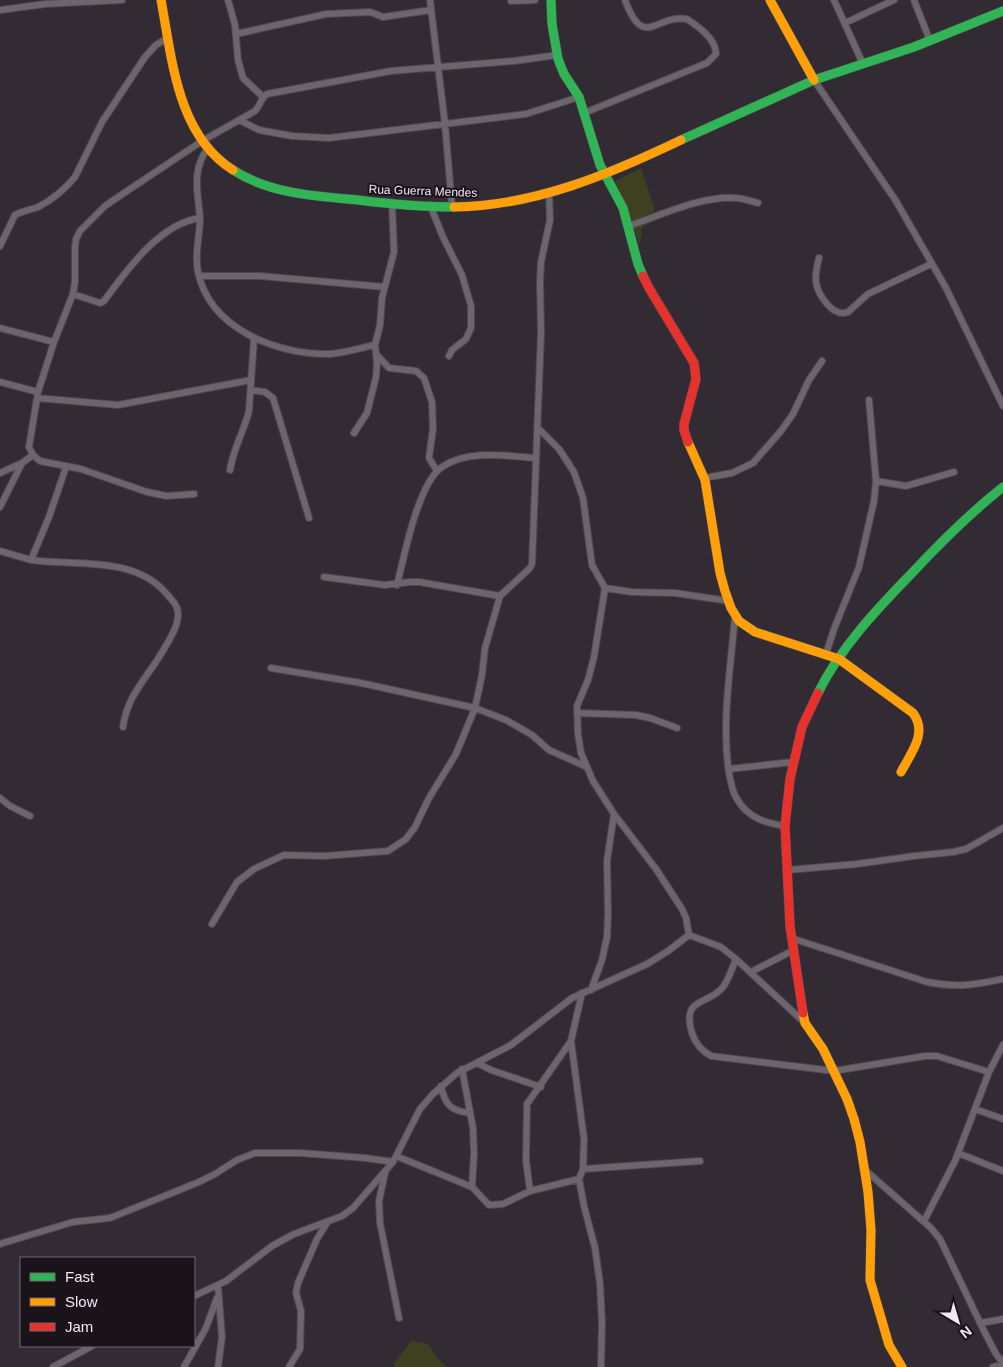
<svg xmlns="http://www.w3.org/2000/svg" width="1003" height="1367" font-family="Arial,sans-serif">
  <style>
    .green { fill: #3d411f }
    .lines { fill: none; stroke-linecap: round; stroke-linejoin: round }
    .street-casing { stroke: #4e474f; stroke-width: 8 }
    .fast-casing { stroke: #4e474f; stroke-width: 10 }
    .slow-casing { stroke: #4e474f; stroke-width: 10 }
    .jam-casing { stroke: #4e474f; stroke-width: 10 }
    .street { stroke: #6c656c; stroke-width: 6 }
    .fast { stroke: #30b455; stroke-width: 9 }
    .slow { stroke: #ff9f0a; stroke-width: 9 }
    .jam { stroke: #e5322d; stroke-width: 9 }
    .labels { text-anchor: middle; stroke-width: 4; stroke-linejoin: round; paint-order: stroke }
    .street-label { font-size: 12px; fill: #f2e8f3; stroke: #1a131a }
  </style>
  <rect width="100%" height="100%" fill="#332b34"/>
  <!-- green -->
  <path class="green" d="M641,168L654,207L653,220L642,228L640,245L615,181Z
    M412,1341L428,1344L439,1360L447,1367H395L394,1363Z"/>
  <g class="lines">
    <!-- street casing -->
    <g class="street-casing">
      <path id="street" d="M228,0L235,25L238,60L243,78L263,97
        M430,0L445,124L452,206
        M834,0L863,64
        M914,0L930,41
        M511,1L535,0
        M0,10L45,4L122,0
        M845,23L894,0
        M236,34L326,14L370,12L383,17L431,10
        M814,80L896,201L946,288L1003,406
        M584,113L707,63L716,54C716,39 699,27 687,19C655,14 644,51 625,0
        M239,120L259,130L292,136L329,138L526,114L579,97
        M430,205L443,237L462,275L471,306V328L466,339L452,350L449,356
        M200,218C200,236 194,254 198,272C210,329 277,355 330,354C345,353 360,348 375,345
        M629,226C661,215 701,196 735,198C743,198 751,201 758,203
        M0,246L15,215C22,211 30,210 38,207C52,200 65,189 75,177L102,122L145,57L156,45L168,38
        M819,258C817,266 815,274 816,282C818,295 833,318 848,312L868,294L931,264
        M199,276H260L385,287
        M73,294L100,303L104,301C127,270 159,224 200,218C198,193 191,170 208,148
        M0,328L54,342
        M377,355L389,368L416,371L424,378L432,402L433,428L429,458L437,471
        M0,382L38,392
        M251,390L265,392L273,398L309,518
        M37,398L118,405L251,380
        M537,427L559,449L574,472L583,498L592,565L605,588L594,657L588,680L577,706L578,734L581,753L593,781L614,814L656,869L682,909L686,918L689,935L721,947L736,959L805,1023
        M354,433L367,413L376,377L377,363L375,345L380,325L382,298L394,252L392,203
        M33,455L40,461L81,469L147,492L167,496L194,494
        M230,470C233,449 244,431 249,411L254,339
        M0,473L22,463
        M704,478L732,473L753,463L781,431L793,414L809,380L822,361
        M876,481L906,486L954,472
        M0,507L22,463L33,455L29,447L38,392L54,342L73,294L75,282V247L76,239L80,231L105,206L124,193L202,141L255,111C260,106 261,98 267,94L391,71L514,61L557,55
        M0,551L31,560L49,517L66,467
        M31,560C75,566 133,556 165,592C169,597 175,602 177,608C182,622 168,642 161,654C146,679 127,696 123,727
        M324,577L385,585L410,582H419L500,596
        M397,585C404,557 418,483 442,467C468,449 507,456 536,458
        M605,588L632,592L675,593L729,601
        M735,615C731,667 721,722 729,773C731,782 732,792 737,799C748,818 765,823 785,826
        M826,654L834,629L859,567L874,501L876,481L869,400
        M271,668L361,683L475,708L506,720L532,735L549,750L587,767
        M577,713L636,715L650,718L677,728
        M729,769L793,762
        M0,798L10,806L30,816
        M788,870L857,864L914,856L953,852L966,849L1003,828
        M212,924L237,882L254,869L284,855L324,856L388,851L406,839L415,827L429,798L456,754L475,708L482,675L485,648L500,596L530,568L532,564L541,333L540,281L541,262L550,220L549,193
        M791,938L927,982C955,988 975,985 1003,979
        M736,959C732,968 729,979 723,987C708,1006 681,996 692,1033C695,1043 702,1051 711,1056L834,1071L925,1056H937L989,1072
        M751,972L792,951
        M591,990L602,960L607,937L608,914L607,861L614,814
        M582,993L571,1041L584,1139L583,1169L579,1179L584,1206L595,1248L600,1284L602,1322L601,1367
        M477,1063L491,1070L541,1087
        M462,1069L473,1128L474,1153L472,1187
        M441,1086C445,1105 451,1111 470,1113
        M975,1109L1003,1119
        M958,1153L1003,1171
        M396,1156L472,1187L489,1205L503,1204L530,1191L579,1179
        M583,1169L700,1161
        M864,1169L931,1228L940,1239L983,1329L996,1354L1003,1363
        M385,1173L379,1201L380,1223L399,1318
        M530,1191L526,1160L527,1104L571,1041
        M924,1221L955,1161L989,1072L1003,1045
        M0,1244L73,1222L110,1218L199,1182L215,1174L237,1160L255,1153H300L366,1158L393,1162
        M194,1296L226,1281L272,1246L294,1234L342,1216L353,1208L393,1162L420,1109L433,1094L457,1073L511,1045L572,998L647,964L668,951L689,935
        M981,1323L1003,1319
        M53,1367L92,1346
        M184,1367L206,1328L217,1298
        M218,1367L222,1337L218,1286
        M289,1367L300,1349L301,1311L296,1293L298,1283L317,1239L327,1223
        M993,1367L1003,1364"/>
    </g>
    <!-- fast casing -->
    <g class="fast-casing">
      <path id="fast" d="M551,0L552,24L558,59L564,74L579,97L600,165L623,208L638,264L643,276
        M681,140L814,80L914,47L1003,11
        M233,170C270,194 315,196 358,200C390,204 422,207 454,207
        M818,693C840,648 877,609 912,573C940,543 970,513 1003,487"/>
    </g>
    <!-- slow casing -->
    <g class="slow-casing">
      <path id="slow" d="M161,0C172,58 177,135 233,170
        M770,0L814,80
        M454,207C535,206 610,174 681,140
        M688,442L705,480L720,573L725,591L731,608L739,621L755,632L839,659L913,713C928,733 911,753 901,772
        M803,1013L805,1023L823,1049L847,1099L854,1119L860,1142L868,1192L871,1230L870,1280L889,1345L902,1367"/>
    </g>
    <!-- jam casing -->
    <g class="jam-casing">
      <path id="jam" d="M643,276L649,288L694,363L696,379L684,424V430L688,442
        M803,1013L790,926L785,826L790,779L802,727L818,693"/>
    </g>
    <!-- street -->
    <use href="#street" class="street"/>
    <!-- fast -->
    <use href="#fast" class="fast"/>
    <!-- slow -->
    <use href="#slow" class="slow"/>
    <!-- jam -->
    <use href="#jam" class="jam"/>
  </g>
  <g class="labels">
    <!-- street labels -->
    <g class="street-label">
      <text transform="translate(423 191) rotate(2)" y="4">Rua Guerra Mendes</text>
    </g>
  </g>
  <!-- legend -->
  <rect x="20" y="1257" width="175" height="90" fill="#1a131a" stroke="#706871"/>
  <rect x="30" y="1273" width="25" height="8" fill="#30b455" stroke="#706871"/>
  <text x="65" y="1282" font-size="15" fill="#f2e8f3">Fast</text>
  <rect x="30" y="1298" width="25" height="8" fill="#ff9f0a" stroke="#706871"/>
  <text x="65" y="1307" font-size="15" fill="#f2e8f3">Slow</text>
  <rect x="30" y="1323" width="25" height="8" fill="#e5322d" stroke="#706871"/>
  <text x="65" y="1332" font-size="15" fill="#f2e8f3">Jam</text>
  <!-- north arrow -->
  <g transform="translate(958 1322) rotate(142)" stroke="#1a131a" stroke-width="4" paint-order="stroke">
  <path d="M0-4L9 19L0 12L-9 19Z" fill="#f2e8f3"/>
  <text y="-8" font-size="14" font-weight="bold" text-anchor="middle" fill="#f2e8f3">N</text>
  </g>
</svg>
